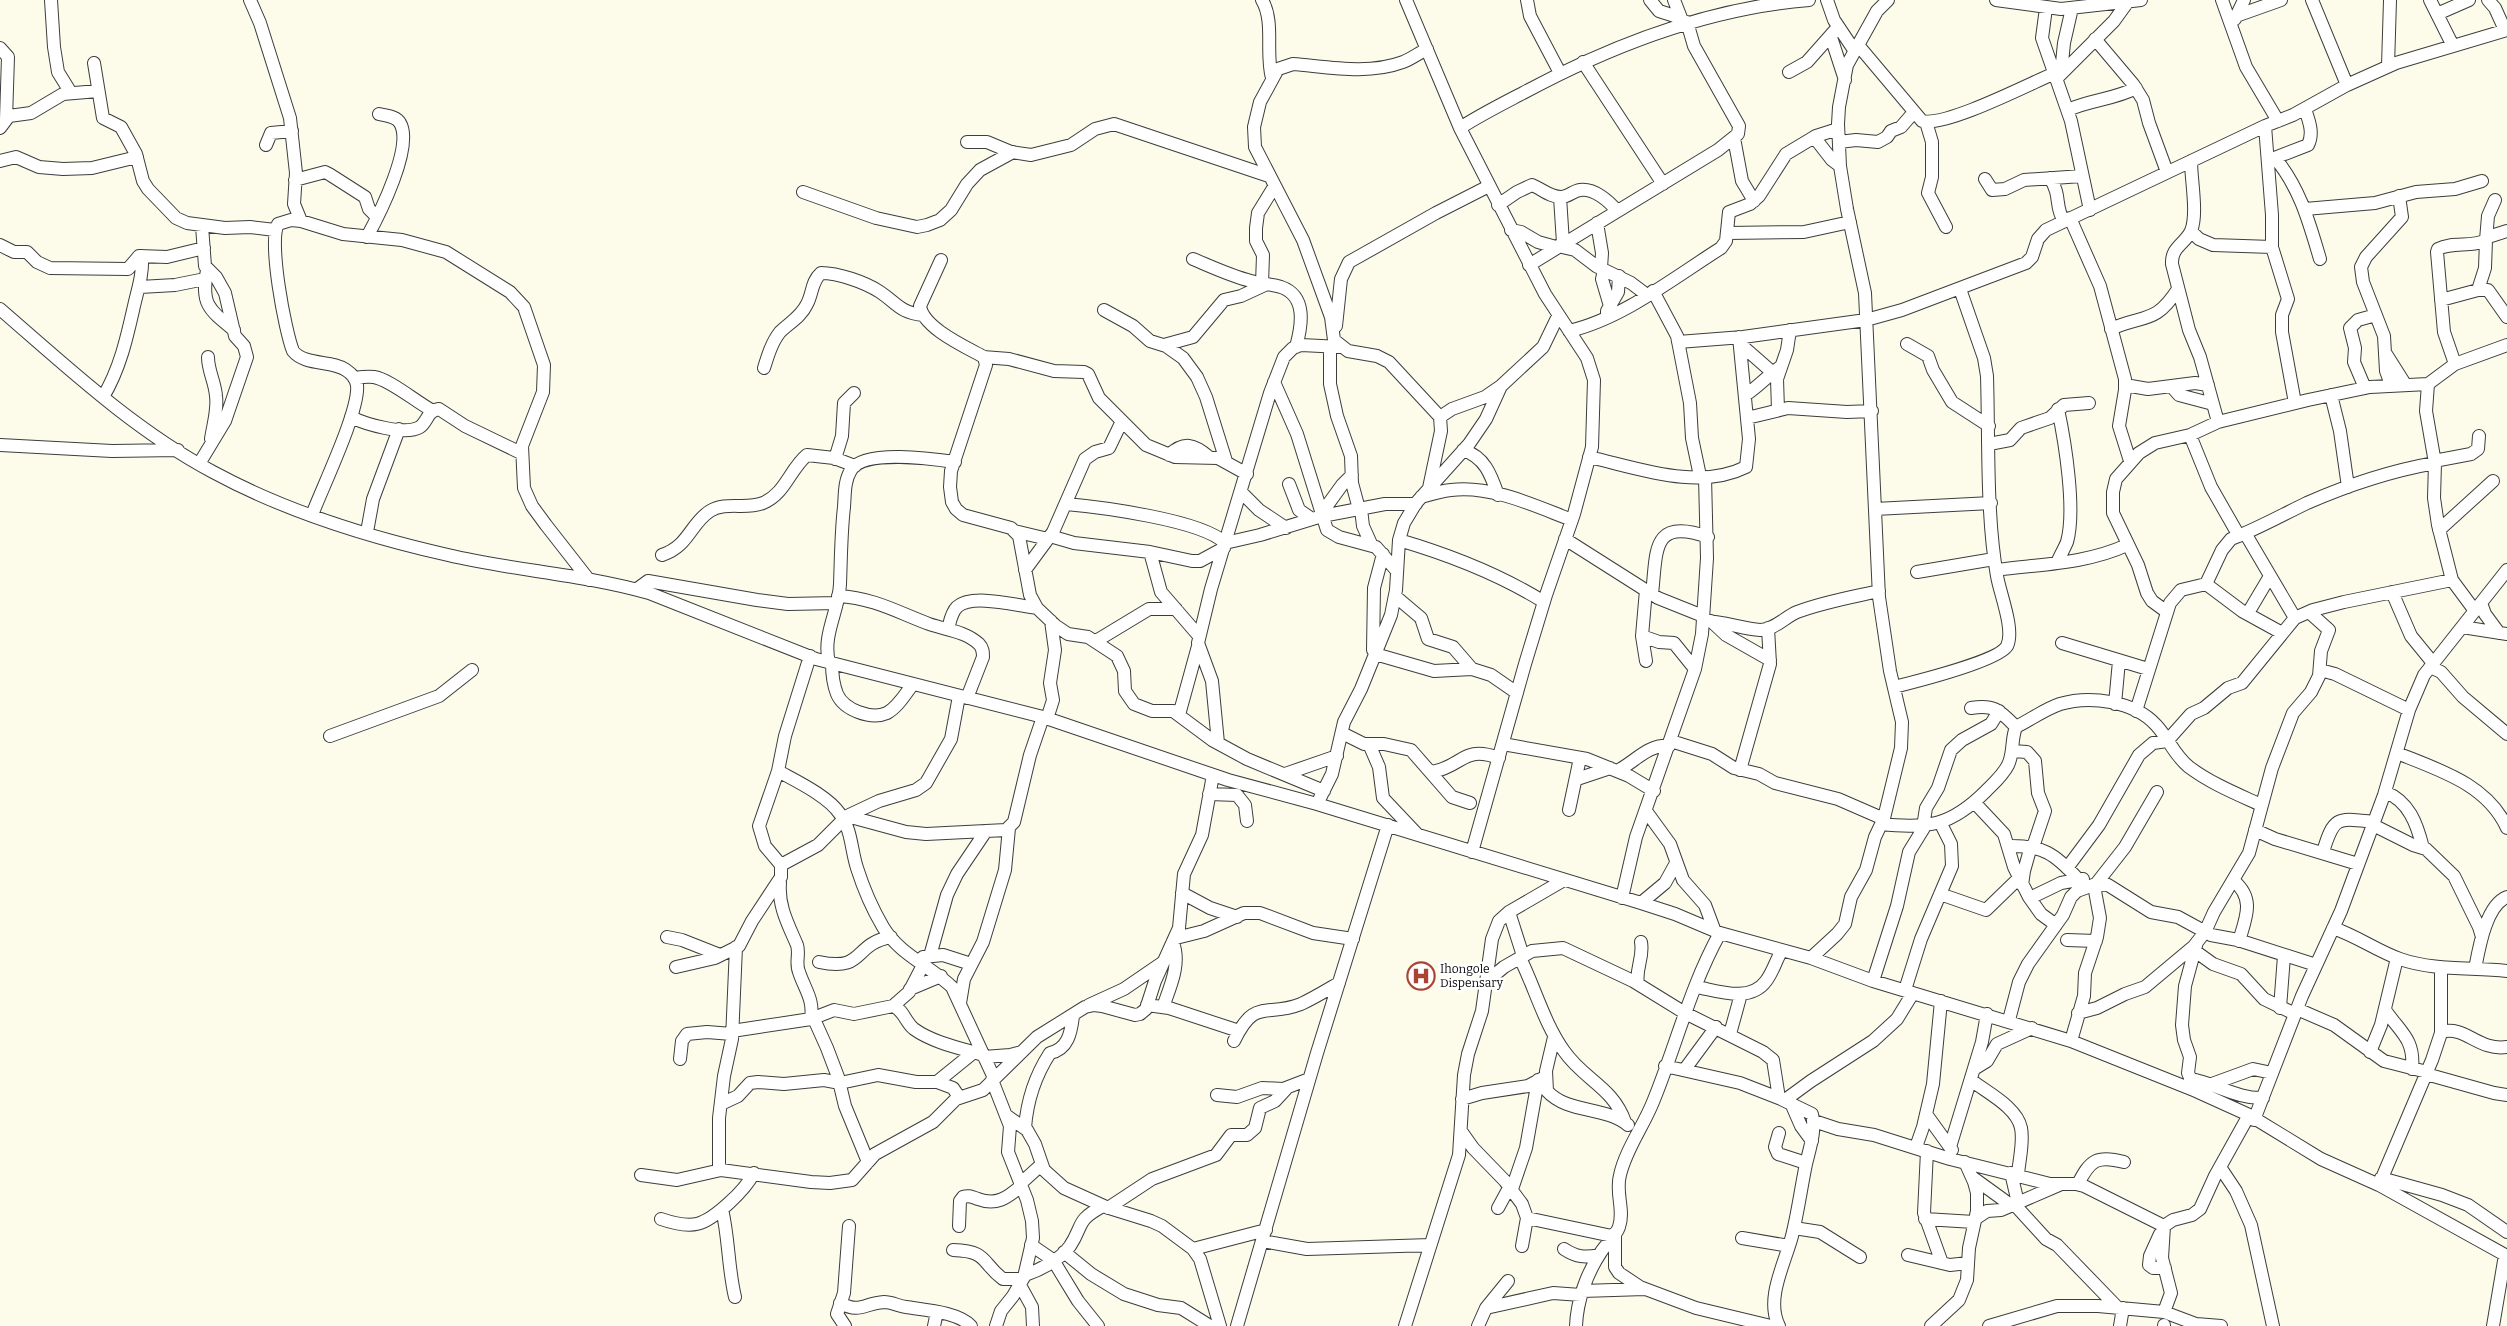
<svg xmlns="http://www.w3.org/2000/svg" width="2507" height="1326" font-family="Bitter,serif">
  <style>
    .lines { fill: none; stroke-linecap: round; stroke-linejoin: round }
    .minor-casing { stroke: #3d3d3d; stroke-width: 14 }
    .minor { stroke: #fff; stroke-width: 12 }
    .labels { text-anchor: middle; stroke-width: 5; stroke-linejoin: round; paint-order: stroke }
    .poi-label { font-size: 12px; fill: #0a0a0a; stroke: #fff; text-anchor: start }
  </style>
  <rect width="100%" height="100%" fill="#fdfcea"/>
  <g class="lines">
    <!-- minor casing -->
    <g class="minor-casing">
      <path id="minor" d="M51,0L54,47L58,72L71,93
        M250,0L260,23L290,118L296,173L294,204L301,221
        M1262,0C1275,22 1265,53 1272,78
        M1406,0L1460,128L1545,294L1587,358L1594,380L1592,447L1574,514L1546,595L1525,664L1472,852
        M1527,0L1530,16L1560,73
        M1650,0L1659,11L1681,18
        M1674,0L1683,23
        M1827,0L1834,20L1854,50
        M1996,0L2061,9L2141,0
        M2222,0L2246,67L2278,121
        M2312,0L2347,85
        M2430,0L2453,46
        M2488,0L2495,8L2505,30
        M2046,8L2042,38L2071,121L2090,210
        M2437,14L2469,0
        M2236,16L2281,0
        M2235,19L2244,0
        M1831,37L1845,80
        M2095,39L2133,84L2143,100L2149,123L2167,172
        M1858,45L1922,121C1946,127 2029,84 2055,73
        M0,48L8,57L6,119
        M1427,49C1419,53 1411,59 1403,62C1368,75 1329,67 1293,64L1278,69L1260,102L1254,127L1255,147L1303,240L1331,317L1334,340L1348,351L1377,356L1389,362L1440,417L1441,431L1429,488
        M1583,62L1663,184
        M94,63L103,118L121,127L136,154L143,181L148,189L176,218L187,223L225,228L250,227L275,230
        M2388,66L2390,0
        M1789,72L1807,62L1838,27
        M2061,73L2064,43L2072,8
        M2057,78L2114,21L2127,3
        M2068,110C2089,100 2116,99 2136,88
        M1926,122L1932,142V177L1928,193L1946,227
        M2265,126L2272,215V247L2288,299L2282,315V332L2295,403
        M0,128L9,116L31,113L63,94L98,91
        M1460,128C1480,115 1502,104 1523,93C1612,45 1708,8 1809,0
        M1814,137L1832,160L1840,166
        M1734,138L1742,181L1754,201
        M967,142H987L1011,152L1031,155L1071,145L1095,129L1114,124L1269,176
        M1839,142L1856,140L1878,142L1887,137L1891,131L1901,127L1914,112
        M266,145L271,133L292,131
        M2275,158C2300,188 2309,222 2320,259
        M2269,160L2308,145C2314,133 2309,121 2305,109
        M0,161L16,157L39,167L63,169L92,168L137,157
        M2191,161C2191,180 2198,214 2191,231C2185,244 2171,247 2172,264L2189,330L2200,357L2218,422
        M2050,178C2062,197 2054,206 2064,221
        M1985,179L1992,190L2005,189L2024,180L2082,176
        M295,180L325,172L329,174L365,197L369,209L377,217
        M803,192L876,218L917,227L927,225L940,220L951,210L967,184L980,170L1013,152
        M1560,197L1563,243
        M1498,205L1517,192L1532,185C1542,189 1550,197 1561,197C1568,197 1573,191 1580,190C1594,188 1609,201 1617,211
        M2305,209L2375,203L2416,192L2455,189L2482,181
        M2070,218L2100,286L2125,379V390L2119,426L2130,461
        M1597,223L1602,253L1601,268
        M1511,230L1521,232L1538,242L1556,247
        M2191,231L2199,239L2213,245L2272,247
        M1728,233L1804,232L1850,222
        M367,237C379,215 414,146 400,123C396,116 386,116 379,114
        M2488,237L2507,231
        M0,245L14,252H27L37,262L50,268L128,269L139,256L167,257L204,248
        M1558,246L1575,250L1596,266L1631,283L1647,295
        M1193,259C1212,267 1231,276 1251,281C1261,284 1271,284 1281,287C1307,296 1302,325 1296,347
        M941,260L920,306C923,328 966,347 984,357L986,365L951,471L950,487L952,502L956,509L963,515L1011,528L1019,536L1030,595L1037,608L1056,626L1068,634L1088,637L1117,656L1124,671L1125,691L1134,704L1152,711H1173L1212,740L1247,759L1324,791
        M1529,265L1718,150L1738,134L1739,126L1694,46L1687,22
        M207,270C201,304 208,309 234,330
        M1604,270L1602,279L1610,306
        M1262,284L1263,255L1256,241V228L1258,213L1274,187
        M140,287L175,285L205,279
        M2478,290L2485,268L2486,240
        M1653,291L1677,336L1690,403L1692,438L1700,476
        M2441,300L2478,290H2488L2507,317
        M0,309C67,367 134,430 213,472C285,511 368,537 448,555C515,571 583,574 649,593L816,659L1043,717L1228,780L1317,804L1641,903L1675,914L1720,933L1811,958L1873,981L2071,1041L2196,1091L2249,1115L2321,1159L2379,1185L2507,1256
        M1104,310L1133,326L1150,341L1166,346L1183,358L1197,377L1206,397L1226,461
        M1607,317V311L1618,292L1619,276
        M1336,326L1341,279L1349,262L1436,213L1489,186
        M2111,329C2144,314 2155,325 2178,289
        M1569,331C1622,319 1675,277 1721,248L1726,241L1729,212L1750,204L1759,196L1786,154L1816,136L1838,129
        M1678,342L1743,337L1866,320L1902,310L2026,263L2032,257L2038,239L2046,230L2265,126L2293,115L2347,85L2396,63L2507,30
        M1740,344L1772,372
        M1907,344L1928,356L1933,370L1952,402L1989,426
        M1164,345L1193,337L1224,300L1241,296L1267,284
        M1330,347V384L1337,416L1351,456L1352,483L1359,509
        M2386,354L2405,384
        M208,357C208,371 215,382 216,396C218,410 213,425 211,439
        M983,357L1009,359L1054,371L1084,372L1088,374L1099,398L1146,445L1175,457L1218,458L1247,474
        M2455,364L2444,332L2437,252L2438,249C2453,241 2472,248 2486,240L2488,216L2495,200
        M764,368C768,355 772,342 780,332C789,323 801,317 807,304C813,293 811,282 821,273C838,273 865,282 880,292C898,304 899,312 923,315
        M354,378C361,377 368,376 374,377C391,380 416,402 433,411
        M1274,382L1297,434L1327,530L1339,537L1376,547L1396,570
        M2428,384L2426,411L2435,463L2434,498L2438,525L2452,580L2475,611
        M2125,385L2148,389L2195,383L2208,385
        M2391,385L2386,371L2384,336L2363,282L2361,267L2366,257L2402,217L2399,196
        M2172,387L2179,395L2213,404
        M2365,388L2354,362L2355,348L2350,328L2358,320L2376,315
        M1745,395C1751,393 1771,373 1780,367
        M2331,395L2340,431L2348,487
        M103,397C120,369 127,337 134,306C138,288 143,275 142,256
        M1778,410L1777,379L1787,350L1790,330
        M351,417C365,424 405,436 420,427C428,421 427,411 439,409L465,426L521,453
        M1440,417L1452,409L1485,397L1501,386L1543,347L1558,316
        M1747,418L1788,408L1847,412L1872,411
        M2190,435L2211,487L2239,536
        M1989,444L2010,440L2021,428L2050,418L2064,405L2089,403
        M0,445L112,451L178,450
        M1463,450C1485,457 1491,475 1498,495
        M1169,455C1184,441 1194,444 1209,457
        M1589,457C1638,468 1698,491 1746,467L1749,439L1739,337
        M835,459L842,436L844,403L854,393
        M2434,461L2471,454L2478,449L2479,436
        M199,464L225,421L247,357L244,346L235,336L225,293L216,277L205,266L202,226
        M1289,484L1299,510L1312,519
        M1241,492L1259,510L1286,528
        M1421,497C1431,494 1441,491 1451,490C1492,485 1535,506 1572,520
        M1066,504C1100,507 1202,520 1225,543L1260,535L1322,516L1385,504H1416
        M1361,509L1363,526L1372,546
        M1875,509L1991,503
        M1321,514L1342,485L1352,475
        M312,515C322,488 360,410 357,385C356,379 352,374 346,370C332,360 305,366 293,351C285,331 268,241 278,224L291,220L301,221L343,234L402,240L446,252L510,292L524,307L544,365L543,392L522,446L524,488L532,506L546,525L589,580
        M2439,530L2493,481
        M1014,531L1048,539
        M367,532L373,499L399,429
        M2245,533L2295,618
        M1050,536L1074,543L1150,552L1192,561H1200L1224,548
        M1565,539L1658,598L1703,616
        M1399,540C1450,555 1499,574 1544,602
        M1150,552L1161,592L1199,636
        M662,555C689,546 690,524 710,511C726,501 746,510 763,503C785,494 790,469 807,455L834,458L855,466
        M2057,563C2060,556 2064,549 2067,542C2076,510 2065,442 2058,409
        M1025,570L1053,532L1085,459L1095,452L1109,448L1122,421
        M1996,570C2040,564 2086,564 2127,545
        M1917,572L1994,559
        M2206,584L2222,550L2231,539C2257,529 2282,515 2307,503C2348,485 2390,471 2435,463
        M637,589L648,581L757,600L788,604L837,603
        M1646,590L1642,636L1646,661
        M2392,592L2411,636L2433,663
        M1652,594C1657,551 1651,517 1708,537
        M838,596C874,598 897,612 929,624C946,630 965,631 979,644C983,648 983,652 983,657L967,698
        M1395,596L1421,618L1428,639L1453,647L1472,669
        M2481,603L2485,614L2499,633
        M2167,612L2152,601L2147,593L2138,565L2113,513V492L2116,479L2139,453L2155,443L2190,435L2218,422L2308,400L2370,387L2428,384L2455,364L2507,345
        M2248,613L2270,576
        M1703,621C1723,621 1743,629 1760,630C1774,630 1785,617 1797,612C1823,602 1852,597 1879,591
        M1711,621L1726,635L1770,660
        M2462,627L2507,634
        M948,629C950,622 951,613 957,607C972,593 1018,606 1037,608
        M1642,636L1659,642L1674,643L1695,669
        M1096,641L1149,609H1176
        M2062,643L2148,669
        M1373,650L1374,588L1383,554
        M1375,654L1434,671L1472,669L1491,675L1517,693
        M829,662C822,635 839,611 840,584C841,558 841,533 844,507C845,495 844,481 851,470C864,449 934,459 955,462
        M832,663C832,673 833,684 837,694C844,710 871,720 887,713C898,707 906,693 913,684
        M2430,667L2441,672L2463,697L2507,734
        M2320,670L2335,674L2409,710
        M1894,687C1914,682 1999,661 2007,646C2015,630 2000,594 1997,576C1986,514 1989,439 1987,376L1984,358L1960,289
        M2115,704L2119,661
        M1971,708C1995,704 2000,711 2016,727C2030,720 2045,709 2060,704C2090,695 2134,701 2156,725C2169,739 2174,755 2189,767C2210,783 2237,794 2261,805
        M2136,711L2170,603L2181,590L2206,584L2242,611L2282,633
        M1179,715L1198,646
        M1047,719L1053,700L1050,683L1055,650L1051,621
        M1342,733L1364,744H1384L1411,750L1452,797L1470,803
        M330,736L439,696L472,670
        M1671,741L1712,754L1734,768L1759,774L1775,783L1838,799L1884,819
        M1218,743L1212,681L1198,643L1211,589L1270,393L1284,357L1293,348L1301,345L1341,347
        M1369,744L1379,767L1383,798L1418,835
        M1503,744L1587,759L1629,776L1654,791
        M2012,751L2027,752L2035,761L2038,793L2045,811L2033,847
        M2397,753C2439,770 2487,784 2507,828
        M1740,770L1770,664L1768,628
        M778,771C796,781 828,796 840,814C852,830 851,850 857,868C863,887 873,910 883,927C900,955 929,965 952,987L994,1078
        M1617,771C1635,762 1648,744 1669,746
        M1432,772C1464,766 1462,745 1499,758
        M1285,774L1337,756
        M1577,779L1610,768
        M2385,792C2409,801 2417,824 2423,848
        M1209,794L1237,795L1245,805L1247,821
        M1320,798L1332,774L1344,722L1361,689L1391,615L1396,590L1399,540L1404,523L1416,503L1469,444L1486,419L1501,386
        M1974,802L2004,834L2014,867L2029,897L2041,914L2056,925
        M1569,810L1580,758
        M1646,811L1670,844L1683,880L1705,905L1714,929
        M847,816L906,832L926,834L1006,830L1014,822L1030,755L1043,717
        M845,817L879,801L916,790L926,783L951,739L959,696
        M1881,824C1928,829 1951,826 1986,791C1994,783 2003,775 2008,765C2014,753 2011,739 2016,727
        M2373,825L2413,845L2426,849L2454,876L2479,927L2482,937
        M1923,827L1926,808L1938,788L1951,750L1962,740L1991,724L1999,711
        M2255,830L2275,839L2358,864
        M2008,846C2043,845 2055,854 2078,879
        M2323,852C2334,815 2338,818 2374,822
        M781,865L818,845L843,820
        M2067,868L2099,825L2139,755L2153,743L2167,741L2191,714L2204,708L2228,688L2242,683L2295,618L2313,610L2344,602L2452,580
        M2234,881C2255,899 2246,917 2239,941
        M780,883C778,906 788,924 797,945C800,954 795,963 799,972C805,990 814,999 811,1019
        M2096,884L2125,847L2157,792
        M2022,885L2024,871L2031,846
        M1182,893L1210,908L1237,917
        M1940,894L1986,910L2019,878
        M1622,898L1636,837L1695,669L1702,634L1707,558L1705,477
        M2030,898L2061,883L2083,879
        M1641,903L1665,883L1676,863
        M1509,912L1523,956
        M2333,928C2357,936 2377,951 2400,959C2434,971 2472,967 2507,971
        M667,937L682,940L720,955
        M1176,938L1204,931L1244,913H1260L1313,933L1353,939
        M2067,940L2096,941
        M2195,951L2213,964L2241,974L2264,999L2295,1014
        M930,956L947,895L957,874L986,831
        M923,957L943,955L971,964
        M1520,958C1535,988 1544,1023 1564,1051C1584,1080 1613,1087 1625,1122
        M1811,958L1837,934L1845,924L1851,897L1866,870L1875,837L1884,818L1901,748L1902,722L1890,671L1879,597L1865,293L1847,209L1840,166L1838,124L1839,107L1847,65L1877,11L1888,0
        M819,962C866,972 852,944 891,937
        M676,967L715,958L739,946L752,921L781,877V865L765,846L759,826L778,771L785,736L810,656
        M2475,969C2479,948 2486,905 2507,897
        M1873,981L1897,906L1909,852L1925,826
        M1486,982L1504,967L1532,951L1563,948L1633,981L1685,1013L1763,1052L1773,1060L1779,1098
        M1638,984C1635,969 1644,958 1641,942
        M1697,987C1718,991 1750,1003 1766,981C1773,972 1776,960 1782,950
        M910,989L941,976
        M1905,990L1921,939L1952,866L1951,844L1940,822
        M960,1003L964,979L983,942L1005,870L1009,828
        M1089,1005L1124,989L1162,963
        M1147,1005L1169,1008L1239,1031
        M893,1006L909,992L923,965
        M1163,1007C1170,987 1181,964 1173,943
        M2280,1008L2284,956
        M2297,1009L2334,1025L2384,1061L2427,1072
        M2385,1010C2400,1032 2415,1039 2412,1069
        M2078,1013L2097,1008L2125,994L2145,987L2194,946L2205,932L2214,912L2249,853L2272,768L2293,713L2311,692L2319,676L2321,651L2329,630L2309,612
        M814,1019L827,1048L838,1077L845,1106L868,1162
        M2009,1020L2019,982L2028,964L2063,915L2071,897L2077,891L2096,884L2108,885L2151,912L2178,917L2211,935L2238,940L2316,965
        M732,1031L811,1019L834,1010L854,1014L893,1006C904,1010 905,1022 914,1029C932,1042 959,1048 980,1054
        M2441,1032C2466,1025 2477,1051 2507,1047
        M1730,1034L1741,994
        M1554,1037L1546,1071L1547,1091C1568,1114 1605,1106 1628,1125
        M1234,1041C1255,997 1265,1018 1301,1004C1314,998 1327,990 1339,983
        M2071,1041L2084,996L2085,973L2097,937L2100,918L2095,891L2099,883
        M2370,1052L2381,1025L2397,958
        M984,1057L1010,1055L1022,1052
        M680,1059L682,1041L687,1034L707,1032L732,1034
        M1665,1066L1740,1083L1781,1099L1812,1114C1816,1131 1810,1147 1806,1164C1801,1188 1798,1212 1792,1236C1785,1263 1765,1299 1779,1326
        M1685,1069L1716,1027
        M1974,1069L1987,1061L1997,1044L2032,1028
        M2426,1074L2494,1093L2507,1095
        M2190,1079C2215,1083 2237,1099 2263,1098
        M992,1080L1010,1126L1008,1152L1027,1200L1032,1221L1033,1238L1024,1277L1013,1296L1001,1311L996,1326
        M1971,1080C1986,1092 2017,1107 2021,1128C2024,1142 2019,1160 2018,1175
        M937,1082L953,1088L959,1097
        M2212,1084L2253,1069L2272,1073
        M2196,1091L2188,1073L2190,1057L2184,1040L2182,1025L2185,986L2197,942
        M1217,1095L1237,1097L1262,1088L1283,1089L1309,1079
        M1462,1099L1482,1093L1528,1086L1543,1078
        M1785,1100L1811,1081L1873,1041L1897,1019L1913,993
        M1791,1103L1801,1126L1812,1141
        M721,1104L738,1096L750,1083L758,1082L784,1084L824,1080L840,1083L878,1075L916,1082H937L974,1052
        M1926,1114L1952,1150
        M1007,1116L1027,1130L1035,1144L1044,1170L1064,1188L1106,1207L1151,1221L1162,1226L1193,1249L1200,1259L1220,1326
        M2254,1120L2302,996L2341,911L2384,795L2409,710L2424,675L2507,570
        M1814,1121L1838,1129L1874,1135L1950,1159L2050,1184H2076L2084,1186L2164,1226
        M1025,1128C1027,1101 1035,1076 1050,1053C1068,1049 1071,1033 1073,1016
        M1461,1131L1473,1148L1505,1181L1522,1204L1527,1218L1522,1246
        M1779,1133L1775,1147L1778,1154L1806,1163
        M1916,1147L1923,1127L1933,1084L1941,1001
        M1950,1147L1982,1042L1987,1014
        M1927,1151L1924,1213L1942,1263
        M2220,1167L2236,1191L2251,1225L2273,1326
        M719,1170V1118L724,1076L732,1039L736,947
        M2011,1173L2018,1203
        M641,1175L677,1180L721,1170L811,1182L830,1183L852,1180L875,1154L933,1122L956,1099L983,1090L1037,1037L1085,1007L1094,1005L1102,1006L1135,1015L1140,1014L1146,1009L1155,981L1179,928L1184,874L1202,835L1213,775
        M1972,1177L2012,1206
        M2381,1178L2442,1195L2468,1205L2507,1232
        M1020,1184L1041,1165
        M2078,1184C2090,1160 2097,1155 2124,1162
        M2379,1185L2432,1060L2441,1033V967
        M1512,1189L1526,1148L1538,1080
        M2015,1205L2046,1239L2057,1245L2118,1308
        M1108,1208L1152,1179L1216,1155L1231,1135H1247L1255,1128L1260,1108L1275,1101L1287,1088
        M1498,1208L1510,1186
        M722,1209C729,1239 728,1268 735,1297
        M1527,1218L1612,1236
        M661,1219C693,1230 704,1226 729,1203C739,1194 747,1186 754,1173
        M1925,1219L1974,1222
        M1975,1219L1987,1211L2001,1210L2059,1185
        M959,1226L960,1201L963,1197C969,1195 972,1197 978,1199C996,1206 1007,1198 1021,1186
        M1794,1228L1820,1232L1860,1257
        M1615,1233V1267L1619,1273L1640,1287L1696,1308L1771,1326
        M2160,1234L2150,1256L2149,1265L2153,1268H2165
        M1742,1238L1789,1246
        M1262,1241L1307,1249L1430,1245
        M1031,1245L1053,1260L1078,1301L1098,1326
        M1193,1249L1266,1230
        M1564,1249C1576,1257 1585,1258 1599,1255
        M953,1250C989,1251 981,1263 1003,1279H1023
        M1064,1252L1091,1274L1124,1294L1158,1305L1181,1308L1210,1326
        M1908,1255L1950,1265L1968,1263
        M1025,1275C1040,1270 1060,1260 1070,1246C1084,1225 1075,1221 1103,1206
        M1020,1285L1032,1307L1033,1326
        M1582,1291L1645,1289
        M840,1303C861,1314 864,1303 884,1302C892,1302 898,1306 906,1307C925,1310 958,1312 971,1326
        M1486,1308L1553,1293L1581,1295
        M2164,1312L2171,1293L2162,1258L2164,1226L2173,1220L2192,1215L2200,1209L2215,1176L2249,1115
        M845,1326L837,1314L844,1293L849,1226
        M934,1326L937,1312
        M1237,1326L1317,1053L1388,825
        M1405,1326L1459,1155L1464,1075L1468,1054L1482,1011L1492,939L1499,921L1509,912L1564,880
        M1478,1326L1486,1308L1508,1281
        M1576,1326C1577,1300 1587,1273 1601,1252C1606,1244 1616,1236 1619,1227C1625,1210 1615,1193 1620,1175C1626,1149 1643,1127 1653,1102C1676,1046 1690,987 1720,933
        M1931,1326L1959,1300L1967,1280L1969,1248L1977,1211V1193L1974,1182L1965,1162
        M1989,1326L2057,1306H2098L2164,1312L2196,1324L2221,1326
        M2120,1326L2123,1308
        M2164,1326V1325
        M2493,1326L2505,1255"/>
    </g>
    <!-- minor -->
    <use href="#minor" class="minor"/>
  </g>
  <!-- icons -->
  <defs>
    <g id="hospital-ring" transform="scale(1.4375)"><circle r="9.5" fill="#fff" stroke="#aa4333" stroke-width="1.5"/><path d="M-5-5h3v3.5h4V-5h3V5h-3V1.5h-4V5h-3Z" fill="#aa4333"/></g>
  </defs>
  <g fill-rule="evenodd">
    <use href="#hospital-ring" x="1421" y="976"/>
  </g>
  <g class="labels">
    <!-- poi labels -->
    <g class="poi-label">
      <text x="1440" y="973">Ihongole<tspan x="1440" dy="14">Dispensary</tspan></text>
    </g>
  </g>
</svg>
